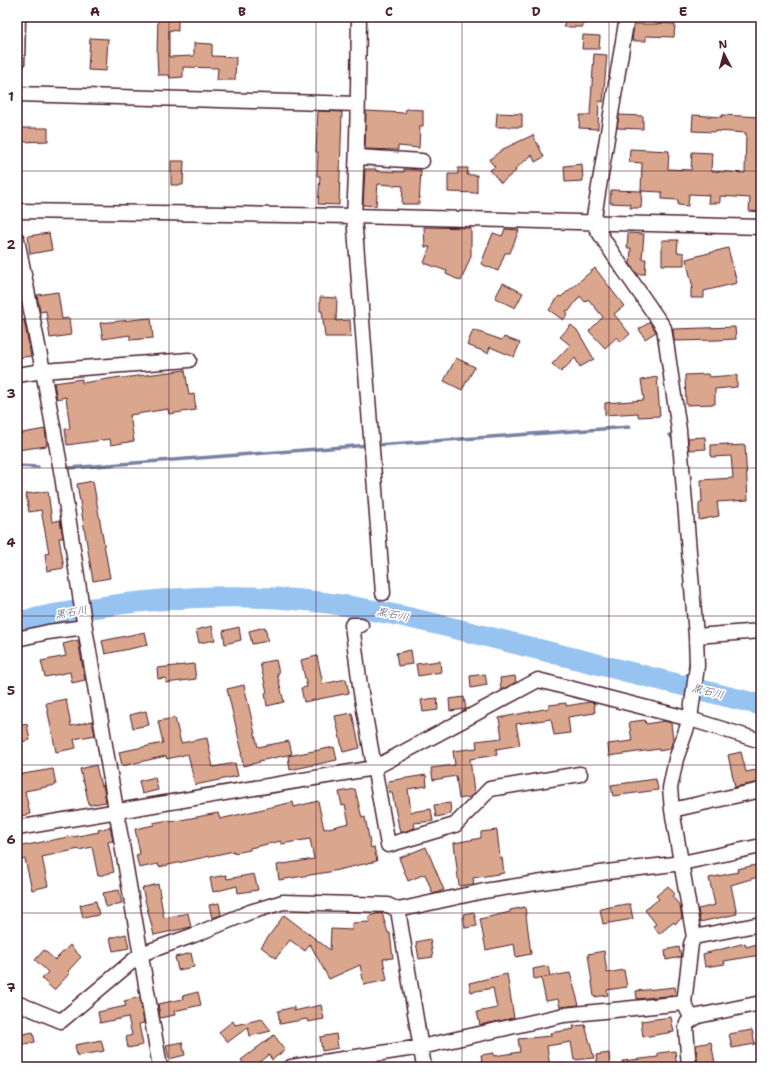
<svg xmlns="http://www.w3.org/2000/svg" width="778" height="1084" font-family="'Shantell Sans','Klee One',sans-serif">
  <style>
    .lines { fill: none; stroke-linecap: round; stroke-linejoin: round }
    .stream { stroke: #7881a1; stroke-width: 3.5 }
    .river { stroke: #96c3f0; stroke-width: 21 }
    .building { fill: #daa78e; stroke: #4a1f2b }
    .minor-casing { stroke: #4a1f2b; stroke-width: 17 }
    .minor { stroke: #fff; stroke-width: 14 }
    .grid { fill: none; stroke: #4a1f2b; stroke-width: 1; stroke-opacity: 0.55 }
    .labels { text-anchor: middle; stroke-width: 3.5; stroke-linejoin: round; paint-order: stroke }
    .water-label { font-size: 11px; font-style: italic; fill: #655870; stroke: #fff }
    .neatline { fill: none; stroke: #4a1f2b; stroke-width: 1.5 }
    .grid-label { font-size: 13px; text-anchor: middle; font-weight: bold; fill: #4a1f2b }
  </style>
  <rect width="100%" height="100%" fill="#fff"/>
  <filter id="ink" filterUnits="userSpaceOnUse"><feTurbulence type="fractalNoise" baseFrequency=".025" numOctaves="2"/><feDisplacementMap in="SourceGraphic" scale="8" xChannelSelector="R" yChannelSelector="G"/><feConvolveMatrix kernelMatrix="1 2 1 2 8 2 1 2 1" color-interpolation-filters="sRGB"/></filter>
  <g filter="url(#ink)">
    <g class="lines">
      <!-- stream -->
      <path class="stream" d="M670,435L675,442
        M376,445L630,427
        M17,466L38,467
        M69,468L369,445
        M689,668L691,660
        M684,686L687,675"/>
      <!-- river -->
      <path class="river" d="M17,622C106,602 210,591 301,600C376,607 448,627 521,645C601,665 681,685 761,705"/>
    </g>
    <!-- building -->
    <path class="building" d="M158,17H178V31L169,30V57L194,56V43L212,44V56L236,57L235,80H217L218,68L183,67V77L170,78L169,75H158L157,54Z
      M565,17H583V27H564Z
      M658,23L675,24L674,37L646,36V41H632L634,24H658Z
      M583,35L600,36L599,49H582Z
      M90,38L108,39L106,71L88,70Z
      M594,54L607,55L603,102L599,101L598,129L579,128L580,115H590Z
      M406,109L423,110V126H420L419,148L398,146V150L365,149L366,111L405,113Z
      M318,111L342,112L339,205L318,204L320,176H317L318,152H316Z
      M497,113L522,114V127H496Z
      M619,115L643,116V129L617,128Z
      M693,115L722,117V115L761,117V212L749,211L750,198L720,196V203H708L709,195L689,194L688,206L678,205V200L662,199V192L641,191L642,163L629,162L630,149L669,151L668,169L691,170L692,152L712,153L711,171L745,173L746,133L716,131V132L692,131Z
      M21,128H48V141L21,142Z
      M533,135L544,157L535,162L532,155L515,169L516,171L501,183L490,170L495,167L489,160L503,149Z
      M171,161H184L183,185H171Z
      M582,164L583,181L565,182L564,166Z
      M458,168H468L467,175H477V193L448,192V174H458Z
      M365,169H376V171L404,172V169L421,170L419,204H402L403,186L378,184L376,206L363,205Z
      M611,190L642,191L641,208H630L631,204L610,203Z
      M424,227L471,228V256L461,281L446,274L447,271L424,263L430,247H425Z
      M505,229L519,230L510,253H505L498,271L481,264L493,233L502,236Z
      M49,233L52,250L30,254L28,236Z
      M628,233L644,234L642,259H646L645,274H637L630,264L631,248H627Z
      M662,240H678L677,252L684,253V265H662Z
      M728,248L737,283L704,291V298H691V288H693L686,259Z
      M595,268L624,306L614,314L630,334L621,342L617,337L605,348L589,331L603,317L588,299L585,302L580,296L569,311L568,310L566,311L568,314L563,320L549,310L559,296L561,297Z
      M503,283L523,293L515,308L495,298Z
      M58,292L62,319L69,318L71,335L50,338L46,311L40,312L37,295Z
      M320,297L337,298L336,321L350,320L351,337H325L322,311H320Z
      M151,318L153,338L130,340V335L103,339L100,323Z
      M24,320L31,356L17,358V321Z
      M650,322L656,332L645,339L639,329Z
      M571,325L577,330L594,359L580,367L575,358L561,372L552,364L570,345L560,337Z
      M735,327L736,339L718,340L674,341L673,329Z
      M473,330L502,340L504,337L520,343L514,357L490,347L488,353L467,345Z
      M456,358L475,367L462,390L444,381Z
      M185,370L189,395L194,394L196,410L169,414L168,409L130,415L134,441L111,445L110,439L67,445L65,429H70L66,397L57,399L54,383L82,379V383L121,377L122,378Z
      M708,374L709,377L737,375V387L715,389V404L686,405L685,375Z
      M657,377L660,416L638,417V413L605,415V403L644,400L641,380Z
      M45,429L47,446L17,450V434Z
      M705,437L706,449L689,450L688,438Z
      M728,444V446L745,445L748,500L717,502L719,516L699,520V503H702L701,480L733,478L731,456L711,457V445Z
      M93,481L110,578L93,581L77,484Z
      M48,491L52,522L60,520L63,538H59L64,568L47,571L45,554L49,553L41,510L29,512L26,494Z
      M212,626L215,640L199,643L196,630Z
      M239,627L241,640L225,644L223,631Z
      M265,627L268,641L252,644L249,631Z
      M145,632L148,645L105,654L102,641Z
      M78,640L85,680L72,683L70,672L45,677L41,661L66,656L63,644Z
      M411,650L413,664L398,666L396,653Z
      M317,656L323,684L346,679L349,693L304,702L301,688L307,687L301,660Z
      M276,660L279,673H277L284,702L267,706L265,693L267,692L260,663Z
      M440,661L441,672L418,676L416,664Z
      M194,664L196,679L166,683V678L158,679L157,668Z
      M485,674L487,685L471,688L470,676Z
      M515,676L516,682L501,690L500,678Z
      M244,685L258,747L289,741L292,754L259,761L260,762L243,766L241,753L242,752L227,689Z
      M464,697L466,709L450,711L449,699Z
      M437,698L438,710L423,712L421,700Z
      M66,699L71,726L92,721L95,735L74,739L76,748L56,752L46,703Z
      M590,702L594,703L595,713L568,717L570,733L554,735L551,719L516,724L520,745L496,749L497,755L470,759L474,793L470,797L459,799L456,776L433,780L431,768L455,765L453,751L477,748L476,741L502,738L499,718L549,708V705L566,703V706Z
      M146,711L149,725L133,728L130,715Z
      M352,713L360,748L343,752L335,716Z
      M175,718L181,743L207,738L213,767L235,763L238,776L195,785L188,754L167,759L166,756L122,766L119,752L163,743L158,721Z
      M645,720L646,724L664,721L671,723L673,740L670,749L659,751V749L609,756L608,744L632,741L629,722Z
      M27,724L30,740L17,743V726Z
      M334,747L337,760L290,770L288,756Z
      M741,752L746,772L761,769V782L735,787L728,755Z
      M96,765L101,786L103,785L106,802L89,805L84,782H83L80,769Z
      M53,769L56,785L25,791L30,814L17,817V775Z
      M426,775L427,786L408,789L411,812L431,809L433,821L414,823L415,828L400,833L392,792H389L388,781Z
      M155,777L158,790L142,794L139,781Z
      M656,779L658,790L613,796L611,785Z
      M355,789L362,818L365,817L371,848L374,847L377,861L329,872L279,880L277,865L314,859L310,839L281,844V841L250,848V850L234,853V851L159,867L158,864L139,868L136,855L140,854L135,829L154,825L153,823L169,820L170,822L218,813L220,819L293,802L294,807L318,801L324,829L349,823L345,805L342,806L339,792Z
      M450,803L451,814L436,817L434,805Z
      M110,827L113,841L108,842L114,872L98,876L92,847L79,850V849L42,857L48,886L32,890L25,859L17,861V847L73,836V837L99,832L98,830Z
      M497,830L500,858H502L504,873L473,878L474,884L459,886L454,843L481,838V832Z
      M426,847L444,890L433,894L425,874L408,881L399,858Z
      M761,864V876L731,885L737,914L700,922L698,909L715,905L709,878L738,872L737,869Z
      M254,874L258,890L238,893L237,886L213,892L210,878L226,875L227,879Z
      M158,884L164,918L188,913L191,927L154,935L142,888Z
      M668,886L675,894L672,896L680,906L682,918L675,924L674,922L659,934L653,926L656,924L645,910L659,899L656,896Z
      M119,890L122,903L106,907L103,893Z
      M96,901L99,915L83,918L80,905Z
      M219,903L221,915L212,918L209,905Z
      M626,904H630L633,919L603,924L600,909Z
      M525,907L531,954L516,957L514,944L486,950L480,919L510,912V910Z
      M474,912L477,926L465,928L463,914Z
      M380,913H382L388,933H390L393,958L383,959L387,980L364,985L360,965L329,979L310,944L305,951L290,940L276,958L261,947L284,915L330,950L331,929L352,930V923L370,922L369,916Z
      M126,934L129,948L113,951L110,938Z
      M430,939L433,957L419,959L416,942Z
      M745,943L746,947L761,943V955L724,961L725,964L705,967L703,954Z
      M70,945L81,957L68,971L70,973L54,990L42,979L48,972L35,960L44,950L55,960Z
      M679,947L681,957L666,960L665,950Z
      M604,951L607,973L624,970L627,987L607,990L608,995L594,997L588,954Z
      M191,953L194,967L178,970L175,957Z
      M548,966L550,976L534,979L533,969Z
      M570,973L579,1005L560,1007L558,999L546,1001L541,978Z
      M507,974L514,1018L480,1025L477,1012L497,1008L493,988L471,992L469,983Z
      M675,987L676,995L637,999L636,991Z
      M198,992L201,1005L174,1011L175,1015L160,1018L158,1004L183,999L182,996Z
      M140,997L144,1023L139,1024L143,1045L128,1048L126,1037L132,1035L128,1017L100,1023L98,1012L126,1006L124,1001Z
      M321,1005L324,1019L308,1022L307,1019L280,1024L278,1011L294,1007V1011Z
      M671,1017L674,1032L643,1037L641,1021Z
      M262,1019L271,1031L250,1036L248,1027L228,1042L219,1032L233,1021L235,1025Z
      M585,1025L594,1058L574,1060L571,1042L547,1046L550,1067H483L481,1055L494,1053V1056L520,1052L518,1039L551,1036L550,1033L574,1029L573,1026Z
      M752,1030L755,1044L732,1048L729,1034Z
      M33,1032L35,1042L21,1045L18,1035Z
      M336,1034L338,1048L322,1051L320,1037Z
      M274,1035L285,1050L272,1060L269,1055L254,1067H246L241,1060Z
      M101,1040L104,1051L77,1056L75,1045Z
      M182,1042L185,1055L169,1059L166,1045Z
      M711,1042L715,1063L698,1066L696,1045Z
      M675,1051L677,1067H623V1061L658,1057V1053Z
      M609,1053L610,1067H598L596,1055Z"/>
    <g class="lines">
      <!-- minor casing -->
      <g class="minor-casing">
        <path id="minor" d="M359,17C358,83 358,150 354,216L383,593
          M627,17L593,223L613,254L664,328L679,430L696,636L697,666L690,719L676,759L670,788L672,810L694,937L691,944L684,1003L692,1019
          M17,63L18,17
          M17,94L357,104
          M358,157L422,161
          M17,211L354,216L761,227
          M17,239L43,371L62,476L84,622L160,1067
          M17,375L43,371L189,360
          M361,625H352L361,693L388,845L455,825L490,789L580,774
          M696,636L761,631
          M17,639L48,632L85,627
          M672,810L761,790
          M17,828L374,768L538,680L690,719L761,741
          M398,910L424,1067
          M694,937L761,924
          M17,1003L61,1021L141,954L194,935L250,912L283,902L388,905L398,910L484,891L607,872L682,863L761,846
          M291,1067L421,1047L564,1015L684,1003
          M689,1067L686,1028L687,1023L698,1016L761,1003"/>
      </g>
      <!-- minor -->
      <use href="#minor" class="minor"/>
    </g>
  </g>
  <!-- grid -->
  <path class="grid" d="M169,17V1067M316,17V1067M462,17V1067M609,17V1067M17,171H761M17,319H761M17,468H761M17,616H761M17,765H761M17,913H761"/>
  <g class="labels">
    <!-- water labels -->
    <g class="water-label">
      <text transform="translate(71 612) rotate(-10)" y="4">黒石川</text>
      <text transform="translate(393 614) rotate(12)" y="4">黒石川</text>
      <text transform="translate(708 691) rotate(14)" y="4">黒石川</text>
    </g>
  </g>
  <!-- margin -->
  <rect width="778" height="1084" fill="none" stroke="#fff" stroke-width="44"/>
  <!-- north arrow -->
  <g transform="translate(724 54) rotate(354)" stroke="#ffffff" stroke-width="3" paint-order="stroke">
  <path d="M0-3L7 15L0 10L-7 15Z" fill="#4a1f2b"/>
  <text y="-6" font-size="11" font-weight="bold" text-anchor="middle" fill="#4a1f2b">N</text>
  </g>
  <rect x="22" y="22" width="734" height="1040" class="neatline"/>
  <g class="grid-label">
    <text x="95" y="16">A</text>
    <text x="242" y="16">B</text>
    <text x="389" y="16">C</text>
    <text x="536" y="16">D</text>
    <text x="683" y="16">E</text>
    <text x="11" y="101">1</text>
    <text x="11" y="249">2</text>
    <text x="11" y="398">3</text>
    <text x="11" y="547">4</text>
    <text x="11" y="695">5</text>
    <text x="11" y="844">6</text>
    <text x="11" y="992">7</text>
  </g>
</svg>
